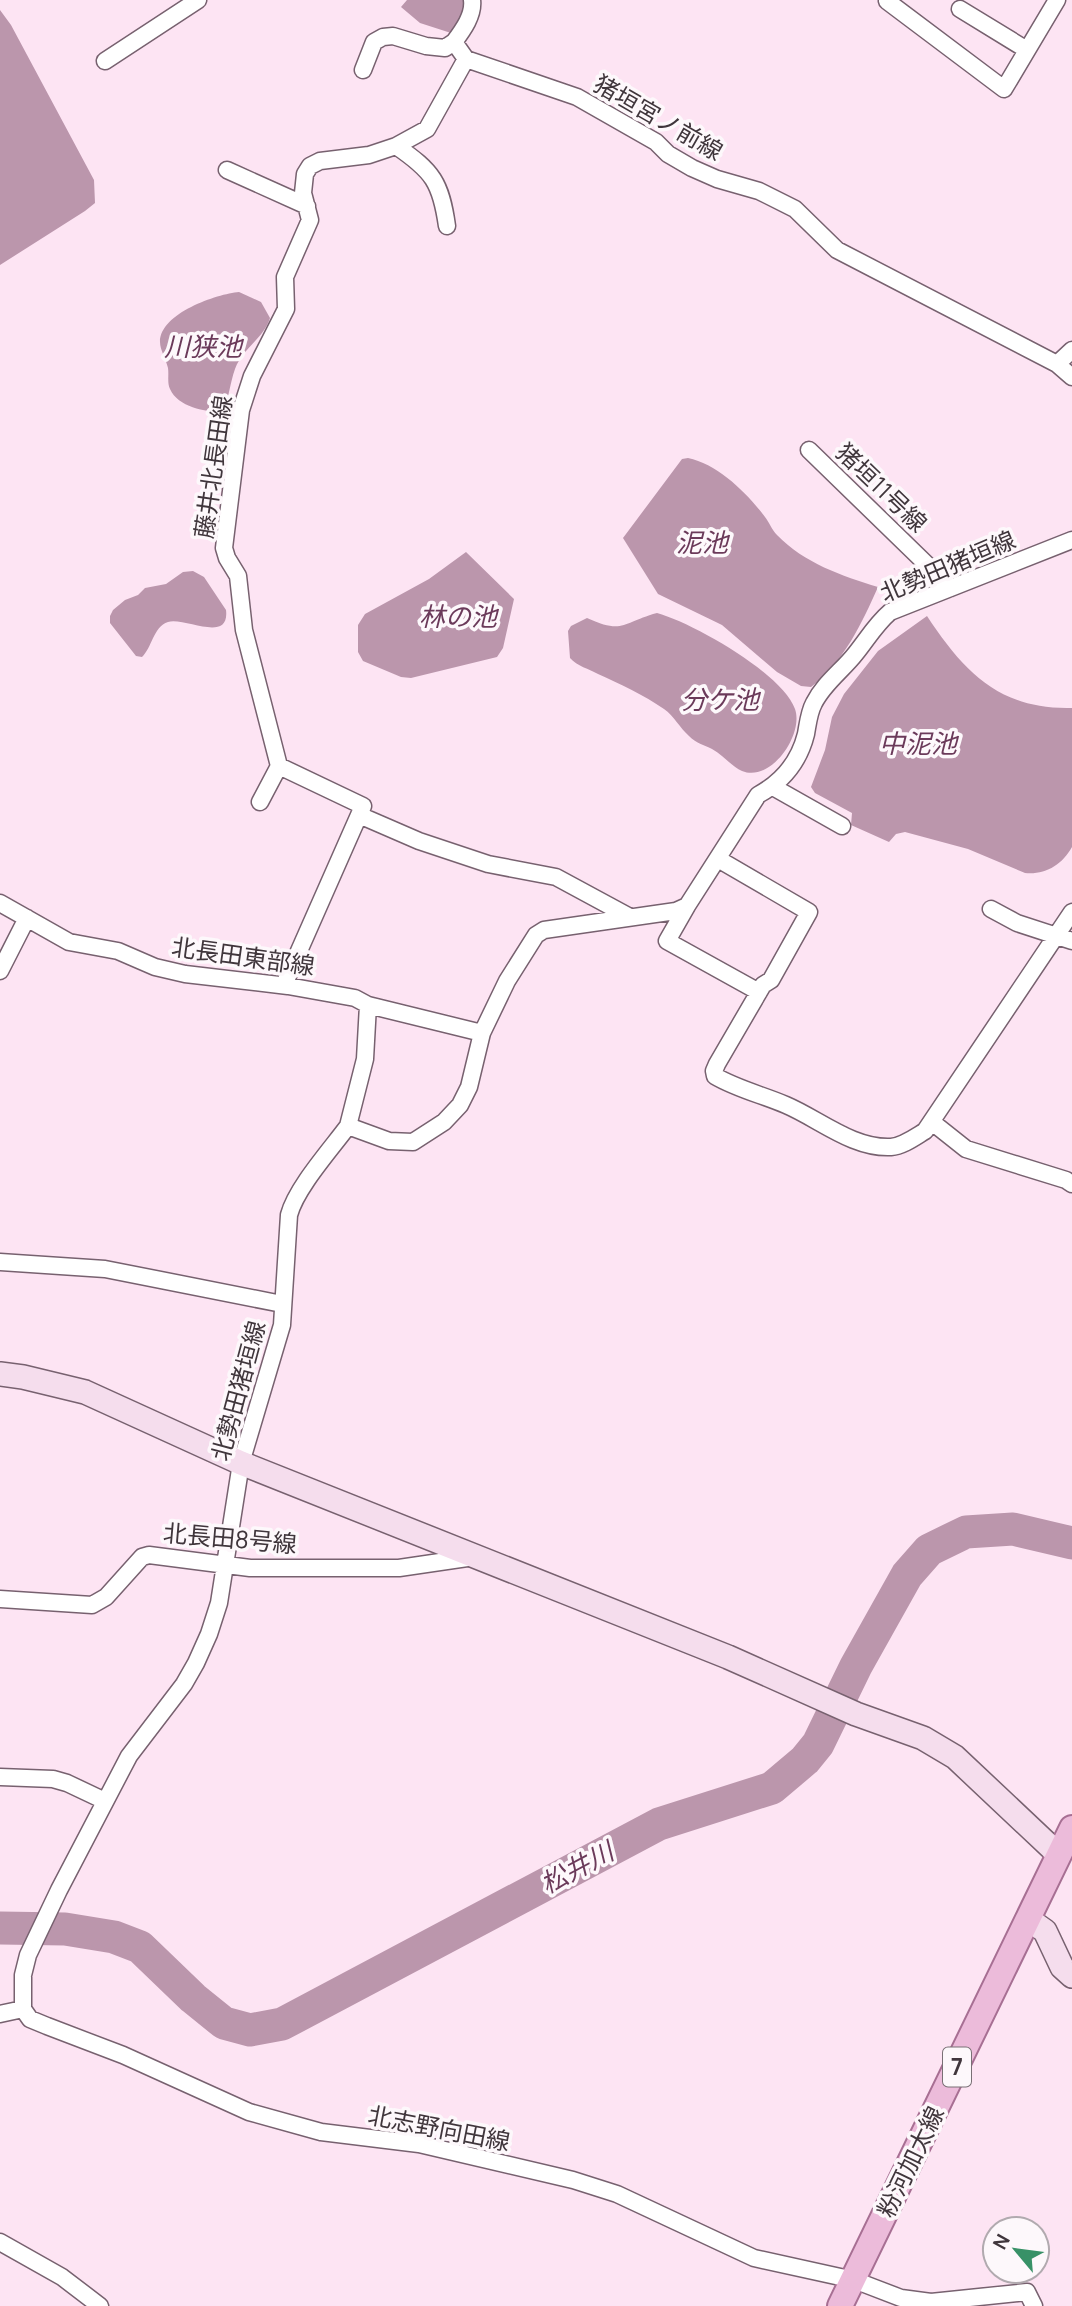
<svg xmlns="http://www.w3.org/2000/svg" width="1072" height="2306" font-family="Manrope,'Noto Sans JP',sans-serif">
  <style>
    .water { fill: #bb96ac }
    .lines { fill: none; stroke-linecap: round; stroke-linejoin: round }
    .river { stroke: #bb96ac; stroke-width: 33 }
    .street-casing { stroke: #77616f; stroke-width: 19 }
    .secondary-casing { stroke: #77616f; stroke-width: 26 }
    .primary-casing { stroke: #a76f93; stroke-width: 28 }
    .street { stroke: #fff; stroke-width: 16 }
    .secondary { stroke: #f5dded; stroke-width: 23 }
    .primary { stroke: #ecbbda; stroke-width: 24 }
    .labels { text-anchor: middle; stroke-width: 7; stroke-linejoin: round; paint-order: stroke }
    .shield { fill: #fdf8fb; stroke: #797075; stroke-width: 2 }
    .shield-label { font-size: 23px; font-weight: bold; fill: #40363c }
    .street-label { font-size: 24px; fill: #40363c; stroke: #fdf8fb }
    .water-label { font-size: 26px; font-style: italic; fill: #6b3a5a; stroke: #fdf8fb }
  </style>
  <rect width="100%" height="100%" fill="#fde4f3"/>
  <!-- water -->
  <path class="water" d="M407,0H467V14L451,33L420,23L401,7Z
    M0,10L11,25L94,180L95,203L85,211L0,265Z
    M239,292L261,302L270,318C264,338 243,348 235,369C230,383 229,398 223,412C205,412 178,407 170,389C167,383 169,375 168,368C166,359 160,350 160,342C160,313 217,294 239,292Z
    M688,458C718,464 747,493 765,517C769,522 772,530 777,535C804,563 842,576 878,587C862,623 844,662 811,687L801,686L777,672L722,625L658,594L623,538L682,459Z
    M466,552L514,599L503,648L497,657L411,678L401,677L363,661L358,652V625L365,614L429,579Z
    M193,571L204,577L226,610C230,644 185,617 168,622C153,627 152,648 142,657L136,656L110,623V616L113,610L125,600L138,595L145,588L166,584L183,572Z
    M657,613C693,623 782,673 795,709C804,734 771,783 742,771C731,766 723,755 712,749C704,745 696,743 689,736C680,728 674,716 664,709C644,695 620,684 598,674C589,669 577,666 570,658L568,631L571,626L587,618C624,635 623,622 657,613Z
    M927,616C964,672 1000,710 1072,708V847C1062,865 1045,875 1025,873L968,849L905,832L896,834L889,842L851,825L852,813L815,793L811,787L825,750L832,717L844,694L878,651Z"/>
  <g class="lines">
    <!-- river -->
    <path class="river" d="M0,1928L65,1929L114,1937L140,1947L193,1998L224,2023L250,2030L282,2024L659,1824L772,1788L805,1760L818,1744L856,1666L907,1575L929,1550L966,1532L1013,1529L1072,1543"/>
    <!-- street casing -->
    <g class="street-casing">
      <path id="street" d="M887,1L1004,89L1057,0
        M960,9L1027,50
        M466,59L577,97L656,142L668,154L692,168L717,179L759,191L795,209L837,250L1057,364L1072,377
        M105,61L198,0
        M363,70L374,42L383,37L393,36L426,46L445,48L454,42
        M396,146C433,171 441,183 447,226
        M227,170L307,206
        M1057,364L1072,350
        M809,450L951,588
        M773,787L842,826
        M260,802L279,766
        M359,815L419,841L488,864L556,877L630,917
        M718,859L809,912L771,980L763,985L717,1064L714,1071L715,1076C737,1089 763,1095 786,1105C819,1119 853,1149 891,1147C903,1146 915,1137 925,1131L1072,912
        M0,903L69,942L118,951L155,967L185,974L288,986L355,998L368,1005L365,1059L348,1126
        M687,906L667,941L759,992
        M991,909L1017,923L1072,941
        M0,971L27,918
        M284,985L363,806L279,766L244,630L238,576L227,558L224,548L241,410L252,376L286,309L285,277L310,220L303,193L305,174L310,166L320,161L369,155L396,146L427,129L466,59L454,42C463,30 474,15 472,0
        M368,1005L482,1033
        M932,1122L966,1149L1066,1180L1072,1184
        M0,1262L105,1269L282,1304
        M0,1599L92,1605L106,1597L142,1557L149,1555L250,1568H399L474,1557
        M0,1777L53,1779L67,1783L105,1801
        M23,2009L30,2019L47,2026L123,2055L249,2112L321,2132L419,2144L573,2180L617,2194L754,2258L854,2280L901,2298L931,2302L1027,2292L1034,2306
        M0,2014L23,2009V1975L28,1955L59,1890L129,1756L184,1684L196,1663L209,1634L219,1603L241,1463L282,1325L289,1215C296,1188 331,1149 348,1126L389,1141L413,1142L444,1122L460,1105L469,1087L482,1033L507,981L536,935L544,930L676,911L687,906L758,795C782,782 799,762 806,734C808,723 809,712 814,703C824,683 843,670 856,653C868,638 876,624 890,612L1072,540
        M0,2242L62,2277L100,2306"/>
    </g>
    <!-- secondary casing -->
    <g class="secondary-casing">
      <path id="secondary" d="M0,1374L23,1377L85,1392L241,1463L728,1657L856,1714L923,1738L955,1757L1059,1855
        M1028,1919L1045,1931L1062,1967L1072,1976"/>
    </g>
    <!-- primary casing -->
    <g class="primary-casing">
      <path id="primary" d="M840,2306L1072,1828"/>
    </g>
    <!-- street -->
    <use href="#street" class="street"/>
    <!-- secondary -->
    <use href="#secondary" class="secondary"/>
    <!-- primary -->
    <use href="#primary" class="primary"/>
  </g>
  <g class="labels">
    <!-- shield labels -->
    <rect class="shield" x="943" y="2047.5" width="28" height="39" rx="5"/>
    <g class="shield-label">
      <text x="957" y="2075">7</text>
    </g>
    <!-- street labels -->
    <g class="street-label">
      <text transform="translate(658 118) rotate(30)" y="8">猪垣宮ノ前線</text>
      <text transform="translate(214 467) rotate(-82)" y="8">藤井北長田線</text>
      <text transform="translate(881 488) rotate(44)" y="8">猪垣11号線</text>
      <text transform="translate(948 567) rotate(-23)" y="8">北勢田猪垣線</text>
      <text transform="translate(243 957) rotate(8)" y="8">北長田東部線</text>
      <text transform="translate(239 1391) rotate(-75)" y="8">北勢田猪垣線</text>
      <text transform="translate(230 1539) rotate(5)" y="8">北長田8号線</text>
      <text transform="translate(439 2129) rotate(11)" y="8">北志野向田線</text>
      <text transform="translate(911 2162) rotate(-64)" y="8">粉河加太線</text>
    </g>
    <!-- water labels -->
    <g class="water-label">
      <text x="203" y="356">川狭池</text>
      <text x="702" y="552">泥池</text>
      <text x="458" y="626">林の池</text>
      <text x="720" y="709">分ケ池</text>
      <text x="918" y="753">中泥池</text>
      <text transform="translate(577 1868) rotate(-28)" y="9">松井川</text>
    </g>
  </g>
  <!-- north arrow -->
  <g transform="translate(1016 2250) rotate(299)"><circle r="33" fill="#fdf8fb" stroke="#b1aaaf" stroke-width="2"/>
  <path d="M0-5L12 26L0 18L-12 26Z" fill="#389167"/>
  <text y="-10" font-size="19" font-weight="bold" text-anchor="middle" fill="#40363c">N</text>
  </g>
</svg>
